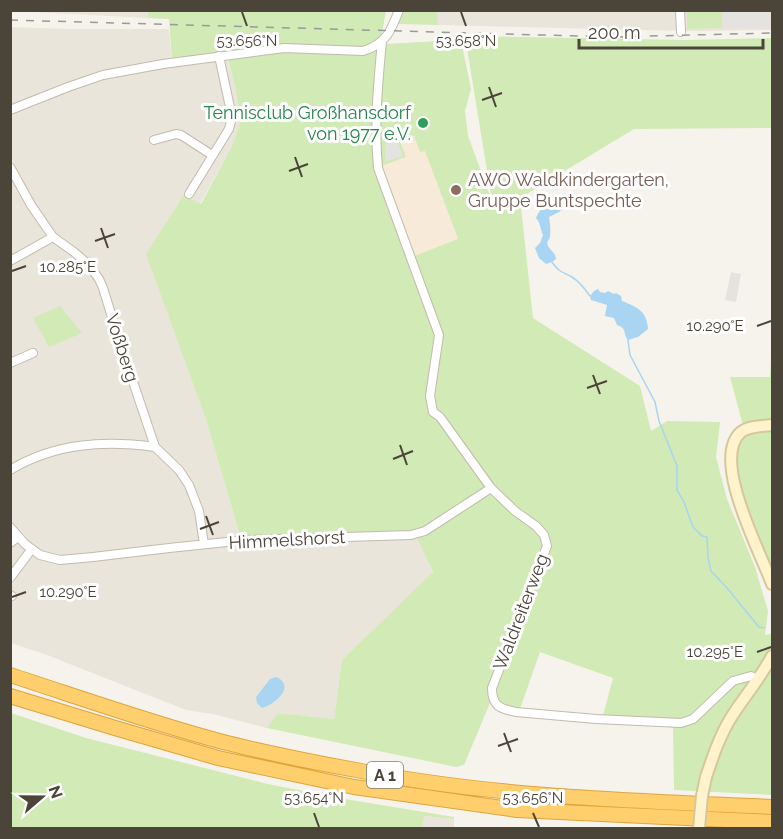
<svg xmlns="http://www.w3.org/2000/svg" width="783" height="839" font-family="Raleway,sans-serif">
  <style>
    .residential { fill: #eae5da }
    .commercial { fill: #f7ead8 }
    .green { fill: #d2eab5 }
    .parking { fill: #e5e3e0 }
    .water { fill: #a9d4f2 }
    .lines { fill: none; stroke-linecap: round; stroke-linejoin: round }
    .stream { stroke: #a9d4f2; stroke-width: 1.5 }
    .minor-casing { stroke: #c2bbae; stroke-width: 10 }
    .secondary-casing { stroke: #d6c79b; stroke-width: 14 }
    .motorway-casing { stroke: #e0a43c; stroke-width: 16 }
    .minor { stroke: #fff; stroke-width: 8 }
    .secondary { stroke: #fff3cd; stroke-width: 10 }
    .motorway { stroke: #ffcf6e; stroke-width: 14 }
    .rail { stroke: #9a9a9a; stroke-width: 1.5; stroke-dasharray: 8 8; stroke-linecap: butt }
    .secondary-bridge-casing { stroke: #d6c79b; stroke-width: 14; stroke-linecap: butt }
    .secondary-bridge { stroke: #fff3cd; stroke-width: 10 }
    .ticks { fill: none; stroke: #4b4439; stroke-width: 2 }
    .leisure-dot { fill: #2e9e5b; stroke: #fff; stroke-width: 2 }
    .education-dot { fill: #8d6e63; stroke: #fff; stroke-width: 2 }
    .labels { text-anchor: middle; stroke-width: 6; stroke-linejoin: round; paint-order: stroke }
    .shield { fill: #fff; stroke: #817c74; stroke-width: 1.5 }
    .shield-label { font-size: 16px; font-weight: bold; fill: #4b4439 }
    .leisure-label { font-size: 18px; fill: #27864d; stroke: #fff; text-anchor: end }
    .education-label { font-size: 18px; fill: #785e54; stroke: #fff; text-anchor: start }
    .street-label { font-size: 18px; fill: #4b4439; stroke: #fff }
    .ticks-label { font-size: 15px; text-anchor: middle; fill: #4b4439; stroke: #fff; stroke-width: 6; stroke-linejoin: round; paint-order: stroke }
  </style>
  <rect width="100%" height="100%" fill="#f6f3ec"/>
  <!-- residential -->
  <path class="residential" d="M14,11H149L147,18Z
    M437,11H772V30L685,31L438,25Z
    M11,27L67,29H169L172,64L228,59L236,90L240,123L232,146L200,204L184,195L206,419L241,539L417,536L433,573L342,660L334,719L279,713L267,728L213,714L186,710L47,655L11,643Z
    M423,816L454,819V828H422Z"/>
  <!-- commercial -->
  <path class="commercial" d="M414,136L420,152L425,150L458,240L413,256L381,166L406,157L401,140Z"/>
  <!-- green -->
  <path class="green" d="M733,10V12H722V28L687,29V11Z
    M149,11H386L380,43L373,144L409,258L458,239L425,151L420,152L414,136L400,140L406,157L381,166L378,137L384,44L461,40L471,89L465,111L468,136L492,201L465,36L685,40L772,38V128L634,129L520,198L533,318L640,386L651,431L667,421L720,422L716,457L727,499L755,567L768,611L765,635L772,634V795L674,790L673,727L602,719L613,678L540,652L520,709L490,703L464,765L456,767L267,728L278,713L334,719L342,660L433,572L416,536L241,539L206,419L146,254L184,195L201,204L232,146L240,123L236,90L228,59L172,60L169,19L147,18Z
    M402,11H437L438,25L397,24Z
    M60,306L82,333L49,347L33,318Z
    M772,337V569L739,485L736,465L738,451L745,433L730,377H770Z
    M11,713L86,738L268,784L339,798L454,817V819L424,816L422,828H11Z"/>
  <!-- parking -->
  <path class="parking" d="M772,11V28H722V12Z
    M397,141L403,156L385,162V145Z
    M731,272L741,274L736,302L725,300Z"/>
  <!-- water -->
  <path class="water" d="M566,200L568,205L559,212L549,217C550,223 551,231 550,237C548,242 546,241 548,246C551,251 555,252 556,259L552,262L546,264L539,258L535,248L540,243L543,235C540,229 541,224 536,218C542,204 551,202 566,200Z
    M598,289L600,292L605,293L608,291L614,294L616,293L621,296L622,301C637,307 647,311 648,329L638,337L628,340C622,332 628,329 617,325L614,318L605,316L607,305L591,300L590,296L594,291Z
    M276,677C297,686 274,705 262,708L257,703L256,697L270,679Z"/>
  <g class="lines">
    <!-- stream -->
    <path class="stream" d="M552,262C560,273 561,271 572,277C580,282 585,289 590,296
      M628,340L630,355L655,402L659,421L677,466V490L684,502L693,527L702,536L707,537L708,558L711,571L727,588L759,627L764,628"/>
    <!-- minor casing -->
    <g class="minor-casing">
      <path id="minor" d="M680,10L681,32
        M382,41C378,83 374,125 378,168L439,335L430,396L433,412L440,417L491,488L515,511L536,526L544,535L547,546L492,688C492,706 500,709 516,712L596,719L681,723L693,719L733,681L751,676L758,680
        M10,110L68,87L103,75L163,64L284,48L363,51C386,44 391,31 399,10
        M154,140L176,134L181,135L212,155
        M10,167L31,205L53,237L74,252L88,264L99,279L103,288L119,340L155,447L179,470L189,485L199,511L204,544
        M189,194L229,129L231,121V112L219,56
        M10,261L53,237
        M10,363L33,353
        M10,470C55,443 104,440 155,447
        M10,527L25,544L40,555L60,560L93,557L169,548L246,540L411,535L425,531L491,488
        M10,543L18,537
        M10,578L31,550
        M10,595L12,596"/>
    </g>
    <!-- secondary casing -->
    <g class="secondary-casing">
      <path id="secondary" d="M772,425C763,426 749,426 741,432C710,459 761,553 772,584
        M706,777C713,756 720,735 732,716C745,696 761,677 772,656"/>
    </g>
    <!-- motorway casing -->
    <g class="motorway-casing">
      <path id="motorway" d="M10,675C81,698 151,723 223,742C267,753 312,762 356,770C493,797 633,801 772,807
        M10,696L115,728L218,758L354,787L517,810L772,822"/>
    </g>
    <!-- minor -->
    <use href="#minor" class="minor"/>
    <!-- secondary -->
    <use href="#secondary" class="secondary"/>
    <!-- motorway -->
    <use href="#motorway" class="motorway"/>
    <!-- rail -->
    <path class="rail" d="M10,20L613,37L772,33"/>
    <!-- secondary-bridge casing -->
    <g class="secondary-bridge-casing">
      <path id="secondary-bridge" d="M699,828L702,796L706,777"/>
    </g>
    <!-- secondary-bridge -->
    <use href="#secondary-bridge" class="secondary-bridge"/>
  </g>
  <!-- ticks -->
  <path class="ticks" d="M242,12L247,26M461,12L466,26M489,87L496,107M482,100L502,93M295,157L302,177M289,171L308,164M101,228L108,248M95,241L115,234M12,271L26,266M757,326L771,321M593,375L600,394M587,388L607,381M400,445L407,465M393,459L413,451M206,516L213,535M200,529L219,522M12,597L26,592M757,652L771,647M504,733L511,752M498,746L518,739M314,813L319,827M533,813L539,827"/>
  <!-- markers -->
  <circle class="leisure-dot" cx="423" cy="123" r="6"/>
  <circle class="education-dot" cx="456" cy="190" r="6"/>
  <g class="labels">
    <!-- shield labels -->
    <rect class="shield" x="367" y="762" width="36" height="26" rx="4.5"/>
    <g class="shield-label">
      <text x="385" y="781">A 1</text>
    </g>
    <!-- leisure labels -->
    <g class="leisure-label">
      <text x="411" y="119">Tennisclub Großhansdorf<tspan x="411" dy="21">von 1977 e.V.</tspan></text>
    </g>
    <!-- education labels -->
    <g class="education-label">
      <text x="468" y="186">AWO Waldkindergarten,<tspan x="468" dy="21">Gruppe Buntspechte</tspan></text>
    </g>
    <!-- street labels -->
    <g class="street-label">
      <text transform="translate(122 348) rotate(72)" y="6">Voßberg</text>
      <text transform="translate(287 540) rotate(-3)" y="6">Himmelshorst</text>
      <text transform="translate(521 612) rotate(-69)" y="6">Waldreiterweg</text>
    </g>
  </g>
  <g class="ticks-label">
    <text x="247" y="46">53.656°N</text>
    <text x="466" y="46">53.658°N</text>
    <text x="68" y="272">10.285°E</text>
    <text x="715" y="331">10.290°E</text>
    <text x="68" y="597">10.290°E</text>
    <text x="715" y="657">10.295°E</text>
    <text x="314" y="803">53.654°N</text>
    <text x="533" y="803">53.656°N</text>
  </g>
  <!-- border -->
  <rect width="783" height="839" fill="none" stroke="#4b4439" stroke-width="24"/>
  <!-- north arrow -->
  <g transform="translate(42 797) rotate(70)" stroke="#ffffff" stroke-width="4.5" paint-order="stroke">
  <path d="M0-4.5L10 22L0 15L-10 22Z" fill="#4b4439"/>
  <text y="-9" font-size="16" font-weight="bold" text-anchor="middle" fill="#4b4439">N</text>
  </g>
  <!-- scale -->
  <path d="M579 39v9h184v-9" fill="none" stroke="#4b4439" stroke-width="3"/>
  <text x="588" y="39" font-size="18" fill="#4b4439" stroke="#ffffff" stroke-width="4.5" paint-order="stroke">200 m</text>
</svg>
